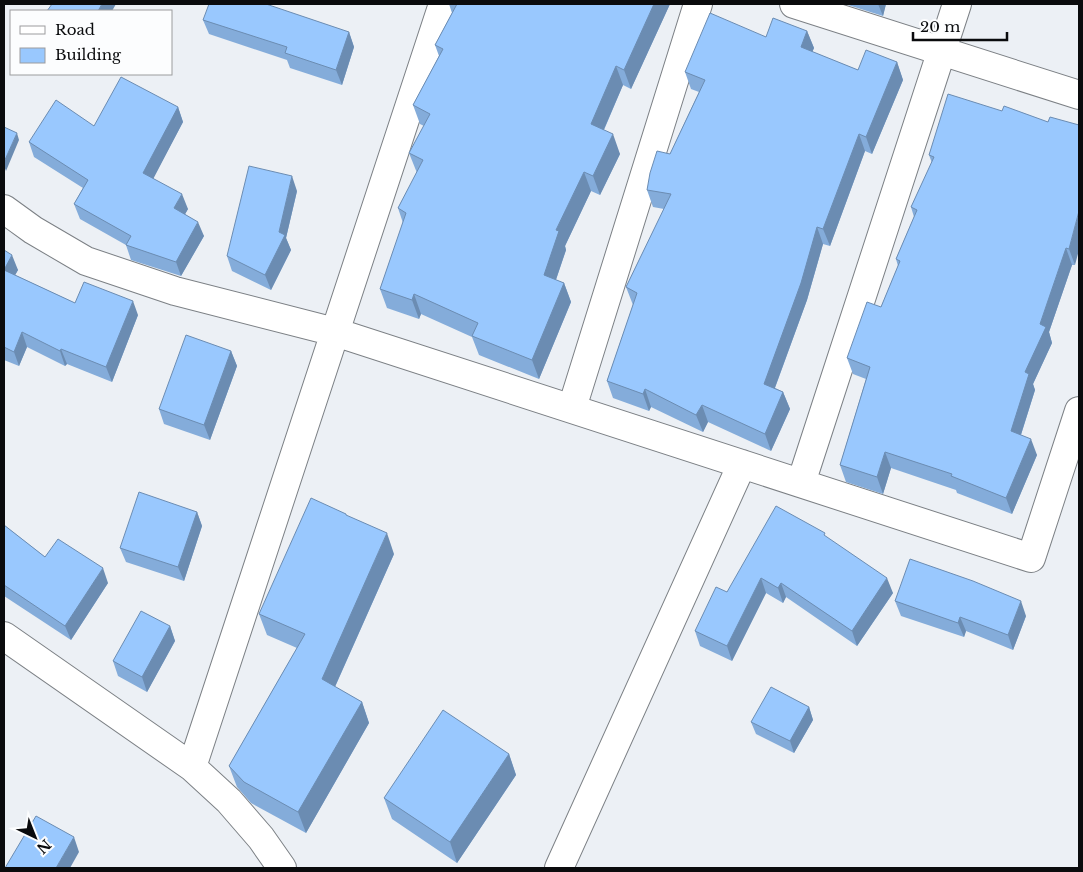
<svg xmlns="http://www.w3.org/2000/svg" width="1083" height="872" font-family="'Libre Baskerville',serif">
  <style>
    .lines { fill: none; stroke-linecap: round; stroke-linejoin: round }
    .minor-casing { stroke: #7c8085; stroke-width: 30 }
    .minor { stroke: #fff; stroke-width: 28 }
    .wall { fill: #84acda }
    .shaded-wall { fill: #6b8cb2 }
    .building { fill: #99c8fe; stroke: #6b8cb2 }
  </style>
  <rect width="100%" height="100%" fill="#ecf0f5"/>
  <g class="lines">
    <!-- minor casing -->
    <g class="minor-casing">
      <path id="minor" d="M794,4L1079,95
        M4,209L33,230L86,261L175,291L335,332L1031,558L1079,411
        M572,408L698,4
        M801,483L957,4
        M4,636L192,767L229,801L261,838L282,868
        M192,767L443,4
        M559,868L742,464"/>
    </g>
    <!-- minor -->
    <use href="#minor" class="minor"/>
  </g>
  <!-- wall -->
  <path class="wall" d="M449,4H670L631,89L623,85L604,130L620,154L600,195L591,191L565,246L566,250L556,280L564,283L571,302L539,379L479,355L472,337L421,314L419,319L387,308L380,289L403,223L398,208L417,173L409,153L424,126L420,124L413,105L439,56L435,45L452,13Z
    M845,4H886L883,16Z
    M203,20L349,32L354,47L342,85L290,68L287,60L209,34Z
    M807,31L814,48L812,52L858,70L897,62L903,80L872,154L865,151L830,246L823,244L807,300L775,388L783,392L790,409L771,451L708,422L703,432L651,407L649,411L613,398L607,381L633,305L626,287L664,209L653,207L647,190L670,154L699,92L691,89L685,72L766,37Z
    M178,107L183,122L153,178L188,209L185,214L204,236L181,276L131,260L126,245L80,219L74,204L83,188L34,157L29,142L94,126Z
    M1002,111L1048,122L1075,265H1072L1049,332L1052,343L1033,384L1035,390L1021,435L1037,455L1012,514L957,493L956,490L891,468L883,494L846,482L840,465L866,379L853,374L847,358L881,307L898,266L896,259L914,217L911,207L932,163L929,155Z
    M297,191L286,238L291,250L271,290L232,271L227,256Z
    M4,250L18,270L15,275L75,303L138,315L112,382L67,364L65,366L27,347L19,366L4,360Z
    M231,351L237,366L210,440L164,424L159,409Z
    M197,512L202,526L184,581L126,562L120,548Z
    M4,525L45,557L108,583L71,640L4,596Z
    M826,537L893,593L857,646L786,597L783,603L766,593L732,661L700,646L695,631L727,592Z
    M394,554L335,687L362,702L369,723L306,833L251,803L237,787L229,766L297,648L267,635L259,614Z
    M895,601L1026,616L1013,650L966,631L964,637L901,616Z
    M170,626L175,641L147,692L118,676L113,661Z
    M809,707L813,720L794,753L756,734L751,722Z
    M509,754L516,775L457,863L392,819L384,798Z"/>
  <!-- shaded-wall -->
  <path class="shaded-wall" d="M102,4H116L112,11H98Z
    M654,4H670L631,89L624,70Z
    M878,4H886L883,16Z
    M807,31L814,48L807,64L801,47Z
    M349,32L354,47L342,85L336,70Z
    M897,62L903,80L872,154L866,137Z
    M616,66L623,85L598,143L591,124Z
    M178,107L183,122L149,187L143,173Z
    M17,133L19,140L6,171L4,166V162Z
    M613,134L620,154L600,195L593,176Z
    M859,134L865,151L830,246L823,229Z
    M584,172L591,191L565,246L566,250L551,294L544,275L556,230Z
    M292,176L297,191L286,238L291,250L271,290L265,275L279,232Z
    M182,194L188,209L180,223L174,208Z
    M1079,211V250L1075,265L1069,249Z
    M198,222L204,236L181,276L176,262Z
    M817,227L823,244L807,300L770,401L764,384Z
    M1066,248L1072,265L1049,332L1052,343L1033,384L1035,390L1017,447L1011,431L1025,372L1040,324Z
    M12,255L18,270L10,284L4,270Z
    M564,283L571,302L539,379L532,360Z
    M414,294L421,314L419,319L412,300Z
    M133,301L138,315L112,382L106,367Z
    M22,332L27,347L19,366L14,352Z
    M61,349L67,364L65,366L60,351Z
    M231,351L237,366L210,440L204,425Z
    M645,389L651,407L649,411L643,394Z
    M783,392L790,409L771,451L765,434Z
    M702,405L708,422L703,432L696,415Z
    M1031,439L1037,455L1012,514L1006,498Z
    M885,452L891,468L883,494L877,477Z
    M197,512L202,526L184,581L178,567Z
    M387,533L394,554L329,700L322,679Z
    M103,568L108,583L71,640L65,626Z
    M761,578L766,593L732,661L727,646Z
    M887,578L893,593L857,646L852,631Z
    M781,583L786,597L783,603L778,588Z
    M1021,601L1026,616L1013,650L1008,635Z
    M960,617L966,631L964,637L958,623Z
    M170,626L175,641L147,692L142,677Z
    M362,702L369,723L306,833L298,812Z
    M809,707L813,720L794,753L790,741Z
    M509,754L516,775L457,863L450,842Z
    M74,837L79,852L70,868H56Z"/>
  <!-- building -->
  <path class="building" d="M52,4H102L98,11H47Z
    M209,4H266L349,32L336,70L285,53L287,47L203,20Z
    M457,4H654L624,70L616,66L591,124L613,134L593,176L584,172L556,230L559,231L544,275L564,283L532,360L472,336L478,323L414,294L412,300L380,289L406,213L398,208L423,160L409,153L430,114L413,105L443,49L435,45Z
    M710,13L766,37L773,18L807,31L801,47L858,70L866,50L897,62L866,137L859,134L823,229L817,227L801,283L764,384L783,392L765,434L702,405L696,415L645,389L643,394L607,381L637,293L626,287L671,194L647,190L650,173L657,151L670,154L705,80L685,72Z
    M121,77L178,107L143,173L182,194L174,208L198,222L176,262L126,245L131,236L74,204L88,180L29,142L56,100L94,126Z
    M948,94L1002,111L1004,106L1048,122L1050,117L1079,125V211L1069,249L1066,248L1040,324L1046,327L1025,372L1029,374L1011,431L1031,439L1006,498L951,476L952,474L885,452L877,477L840,465L870,367L847,358L867,302L881,307L900,261L896,259L917,210L911,207L934,157L929,155Z
    M4,127L17,133L4,162Z
    M249,166L292,176L279,232L285,235L265,275L227,256Z
    M4,250L12,255L4,270L75,303L84,282L133,301L106,367L61,349L60,351L22,332L14,352L4,347Z
    M186,335L231,351L204,425L159,409Z
    M139,492L197,512L178,567L120,548Z
    M311,498L346,514V515L387,533L322,679L362,702L298,812L244,782L229,766L305,634L259,614Z
    M776,506L825,533L824,535L887,578L852,631L781,583L778,588L761,578L727,646L695,631L716,587L727,592Z
    M4,525L45,557L58,539L103,568L65,626L4,585Z
    M910,559L973,581L1021,601L1008,635L960,617L958,623L895,601Z
    M141,611L170,626L142,677L113,661Z
    M771,687L809,707L790,741L751,722Z
    M443,710L509,754L450,842L384,798Z
    M36,816L74,837L56,868H5Z"/>
  <!-- border -->
  <rect width="1083" height="872" fill="none" stroke="#0a0b0d" stroke-width="10"/>
  <!-- legend -->
  <rect x="10" y="10" width="162" height="65" fill="#fcfdfe" stroke="#9b9c9e"/>
  <rect x="20" y="26" width="25" height="8" fill="#ffffff" stroke="#9b9c9e"/>
  <text x="55" y="35" font-size="15" fill="#0a0b0d">Road</text>
  <rect x="20" y="48" width="25" height="15" fill="#99c8fe" stroke="#9b9c9e"/>
  <text x="55" y="60" font-size="15" fill="#0a0b0d">Building</text>
  <!-- north arrow -->
  <g transform="translate(35 837) rotate(137)" stroke="#fcfdfe" stroke-width="4" paint-order="stroke">
  <path d="M0-4L9 19L0 12L-9 19Z" fill="#0a0b0d"/>
  <text y="-8" font-size="14" font-weight="bold" text-anchor="middle" fill="#0a0b0d">N</text>
  </g>
  <!-- scale -->
  <path d="M913 32v8h94v-8" fill="none" stroke="#0a0b0d" stroke-width="2.5"/>
  <text x="920" y="32" font-size="15" fill="#0a0b0d" stroke="#fcfdfe" stroke-width="4" paint-order="stroke">20 m</text>
</svg>
